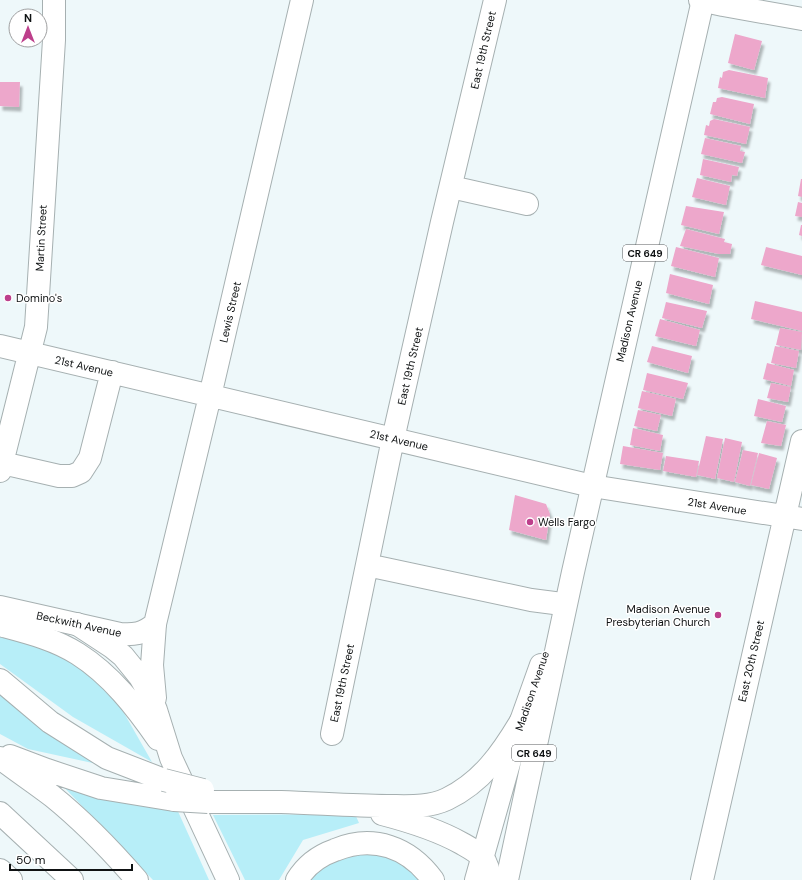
<svg xmlns="http://www.w3.org/2000/svg" width="802" height="880" font-family="'DM Sans',sans-serif">
  <style>
    .green { fill: #b7eef8 }
    .building { fill: #eda7cb; filter: url(#shadow) }
    .lines { fill: none; stroke-linecap: round; stroke-linejoin: round }
    .minor-casing { stroke: #a6b0b1; stroke-width: 24 }
    .major-casing { stroke: #a6b0b1; stroke-width: 24 }
    .highway-casing { stroke: #a6b0b1; stroke-width: 24 }
    .minor { stroke: #fff; stroke-width: 22 }
    .major { stroke: #fff; stroke-width: 22 }
    .highway { stroke: #fff; stroke-width: 22 }
    .highway-bridge-casing { stroke: #a6b0b1; stroke-width: 24; stroke-linecap: butt }
    .highway-bridge { stroke: #fff; stroke-width: 22 }
    .poi-dot { fill: #bd3f8b; stroke: #fff; stroke-width: 1.5 }
    .labels { text-anchor: middle; stroke-width: 3; stroke-linejoin: round; paint-order: stroke }
    .shield { fill: #fff; stroke: #57595a; stroke-width: 1 }
    .shield-label { font-size: 10px; font-weight: bold; fill: #0f1213 }
    .street-label { font-size: 11px; fill: #0f1213; stroke: #fff }
    .poi-label { font-size: 11px; fill: #0f1213; stroke: #fff; text-anchor: start }
  </style>
  <defs>
    <filter id="shadow"><feDropShadow dx="2.5" dy="4.5" stdDeviation="1" flood-color="#0004"/></filter>
  </defs>
  <rect width="100%" height="100%" fill="#eef8fa"/>
  <!-- green -->
  <path class="green" d="M0,631L70,654L112,692L152,762L73,717L0,664Z
    M0,692L111,767L28,749L0,734Z
    M58,781L176,807L209,880H153Z
    M355,814L359,823L303,840L279,880H245L213,815Z
    M361,849L412,862L419,880H306L308,875Z"/>
  <!-- building -->
  <path class="building" d="M735,34L762,41L754,70L728,63Z
    M729,70L768,78L765,98L718,88L720,77L722,78L723,72Z
    M0,82H20L19,107L0,106Z
    M722,97L754,104L750,124L710,114L713,102H716L717,98Z
    M714,119L750,127L746,144L704,135L706,125L709,126L710,121Z
    M705,138L741,146L740,151L745,152L742,163L701,154Z
    M703,159L739,167L737,176L732,175L731,182L700,175Z
    M697,178L730,186L726,205L692,197Z
    M801,179H802V197L798,196Z
    M798,202L802,203V217L795,216Z
    M686,206L724,212L719,234L681,225Z
    M801,225H802V236L799,235Z
    M686,229L725,239L724,242L732,244L730,254H719L680,246Z
    M676,247L719,258L715,277L671,266Z
    M766,247L802,256V275L761,265Z
    M670,274L713,285L709,304L666,293Z
    M755,301L802,312V331L751,319Z
    M666,302L707,311L702,328L662,318Z
    M660,319L700,330L696,346L655,336Z
    M780,328L802,332L801,350L776,345Z
    M652,346L692,356L688,373L647,362Z
    M775,346L799,351L796,368L771,363Z
    M767,363L794,370L791,386L763,379Z
    M647,373L688,383L683,399L643,390Z
    M771,383L791,387L788,402L767,398Z
    M642,391L676,399L672,416L638,408Z
    M758,399L786,406L782,422L754,416Z
    M638,410L661,415L657,431L634,426Z
    M767,421L786,425L781,446L761,443Z
    M633,428L663,435L660,451L630,445Z
    M706,436L723,439L715,479L697,475Z
    M725,438L742,442L734,482L717,478Z
    M623,446L663,453L660,470L620,464Z
    M743,450L758,453L750,486L735,482Z
    M759,453L777,458L769,489L751,485Z
    M666,456L699,461L696,477L663,471Z
    M515,495L546,504L550,514L546,540L509,530Z"/>
  <g class="lines">
    <!-- minor casing -->
    <g class="minor-casing">
      <path id="minor" d="M700,0L723,5L802,19
        M451,187L527,204
        M0,346L592,486L802,519
        M2,463L59,476H72L81,472L90,458L112,372
        M0,471L36,327L54,40V0
        M367,565L531,600L562,604
        M0,607L120,634C134,635 143,634 155,624L210,396L302,0
        M332,734L393,439L442,222L495,0
        M702,880L802,441"/>
    </g>
    <!-- major casing -->
    <g class="major-casing">
      <path id="major" d="M476,880L521,721L541,665
        M507,880L573,572L703,0"/>
    </g>
    <!-- highway casing -->
    <g class="highway-casing">
      <path id="highway" d="M77,624L112,647L123,656L140,677L148,691L156,710L171,758L228,880
        M0,625C26,632 55,639 78,654C111,675 136,707 158,739
        M0,680L50,722L107,758L164,780
        M155,698L152,665L155,624
        M10,756L47,770L101,788L174,800
        M0,758C17,771 35,783 52,796C83,821 111,850 137,880
        M208,802C232,802 257,802 281,802C316,803 352,806 387,806C407,806 428,808 447,799C482,782 502,753 521,721
        M0,813L72,880
        M382,814C409,821 436,829 461,843C468,847 476,851 482,857C487,863 490,872 489,880
        M0,870L11,880
        M297,880C306,865 318,856 335,850C373,834 409,847 433,880"/>
    </g>
    <!-- minor -->
    <use href="#minor" class="minor"/>
    <!-- major -->
    <use href="#major" class="major"/>
    <!-- highway -->
    <use href="#highway" class="highway"/>
    <!-- highway-bridge casing -->
    <g class="highway-bridge-casing">
      <path id="highway-bridge" d="M164,780L203,790
        M174,800L208,802"/>
    </g>
    <!-- highway-bridge -->
    <use href="#highway-bridge" class="highway-bridge"/>
  </g>
  <!-- markers -->
  <g class="poi-dot">
    <circle cx="8" cy="298" r="4"/>
    <circle cx="530" cy="522" r="4"/>
    <circle cx="718" cy="615" r="4"/>
  </g>
  <g class="labels">
    <!-- shield labels -->
    <g class="shield">
      <rect x="623" y="245" width="44" height="16" rx="3"/>
      <rect x="512" y="745" width="44" height="16" rx="3"/>
    </g>
    <g class="shield-label">
      <text x="645" y="257">CR 649</text>
      <text x="534" y="757">CR 649</text>
    </g>
    <!-- street labels -->
    <g class="street-label">
      <text transform="translate(483 50) rotate(-77)" y="4">East 19th Street</text>
      <text transform="translate(41 238) rotate(-87)" y="4">Martin Street</text>
      <text transform="translate(230 312) rotate(-77)" y="4">Lewis Street</text>
      <text transform="translate(629 321) rotate(-77)" y="4">Madison Avenue</text>
      <text transform="translate(84 366) rotate(13)" y="4">21st Avenue</text>
      <text transform="translate(410 366) rotate(-77)" y="4">East 19th Street</text>
      <text transform="translate(399 440) rotate(13)" y="4">21st Avenue</text>
      <text transform="translate(717 506) rotate(9)" y="4">21st Avenue</text>
      <text transform="translate(79 624) rotate(12)" y="4">Beckwith Avenue</text>
      <text transform="translate(751 661) rotate(-77)" y="4">East 20th Street</text>
      <text transform="translate(342 683) rotate(-78)" y="4">East 19th Street</text>
      <text transform="translate(532 691) rotate(-71)" y="4">Madison Avenue</text>
    </g>
    <!-- poi labels -->
    <g class="poi-label">
      <text x="16" y="302">Domino's</text>
      <text x="538" y="526">Wells Fargo</text>
      <text x="710" y="613" text-anchor="end">Madison Avenue<tspan x="710" dy="13">Presbyterian Church</tspan></text>
    </g>
  </g>
  <!-- north arrow -->
  <g transform="translate(28 28)"><circle r="19" fill="#ffffff" stroke="#9fa0a1"/>
  <path d="M0-3L7 15L0 10L-7 15Z" fill="#bd3f8b"/>
  <text y="-6" font-size="11" font-weight="bold" text-anchor="middle" fill="#0f1213">N</text>
  </g>
  <!-- scale -->
  <path d="M10 864v6h122v-6" fill="none" stroke="#0f1213" stroke-width="2"/>
  <text x="16" y="864" font-size="12" fill="#0f1213" stroke="#ffffff" stroke-width="3" paint-order="stroke">50 m</text>
</svg>
